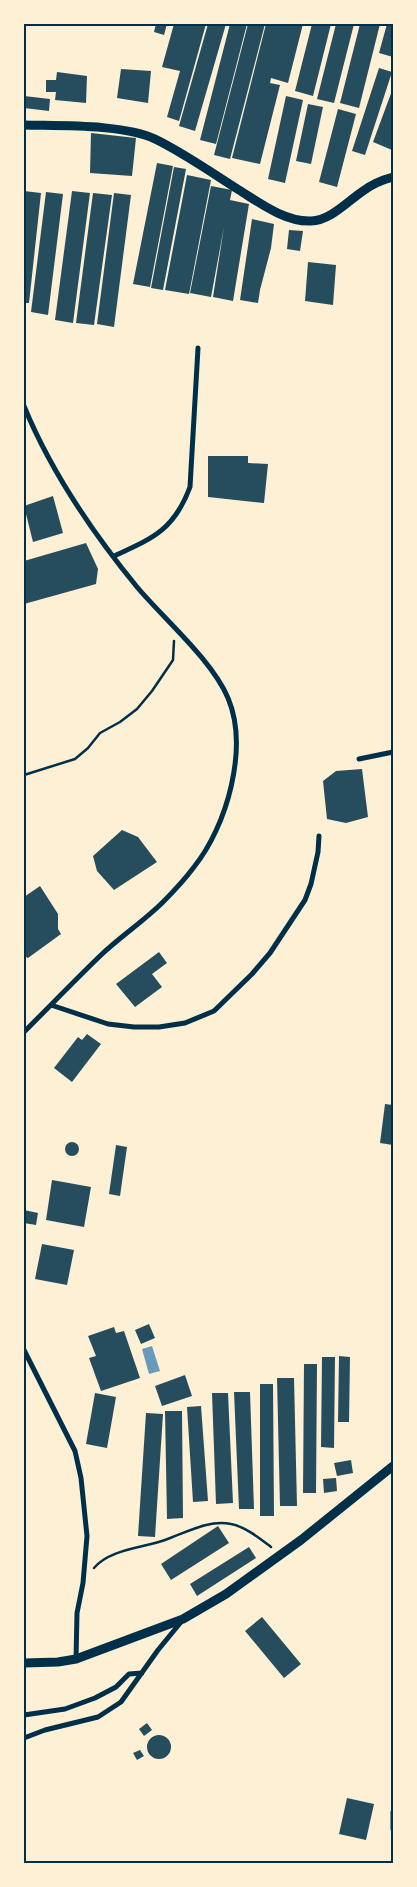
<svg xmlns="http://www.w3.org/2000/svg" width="417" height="1887" font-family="Inter,sans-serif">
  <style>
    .water { fill: #669bbc }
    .building { fill: #264d5e }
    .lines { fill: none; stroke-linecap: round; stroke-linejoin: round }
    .path { stroke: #003049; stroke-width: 2.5 }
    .minor { stroke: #003049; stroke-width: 5 }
    .tertiary { stroke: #003049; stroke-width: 9 }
    .neatline { fill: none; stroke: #003049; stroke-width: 2 }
  </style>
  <rect width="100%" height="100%" fill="#fdf0d5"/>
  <!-- water -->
  <path class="water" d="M152,1346L160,1371L149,1374L142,1349Z"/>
  <!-- building -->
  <path class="building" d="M156,24H167L164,35L154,32Z
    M174,24H206L179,121L167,117L180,71L162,67Z
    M208,24H226L195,131L179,126Z
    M230,24H247L216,144L200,140Z
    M248,24H265L230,159L214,155Z
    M266,24H303L288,83L271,78L270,83L280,85L260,164L232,158Z
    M312,24H331L313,96L295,91Z
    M336,24H354L334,103L317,99Z
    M360,24H380L359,108L340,103Z
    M387,24H393V57L379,53Z
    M379,68L392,72L365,155L352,151Z
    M121,69L151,71L148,103L117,98Z
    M57,72L87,76L86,103L55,100L56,92H46V80H56Z
    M393,88V146L392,150L373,142Z
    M24,96L50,99L49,111L24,108Z
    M286,96L303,100L285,183L268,179Z
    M308,104L323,107L311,164L296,161Z
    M338,109L356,114L337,187L319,182Z
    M91,133L136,138L132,176L90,173Z
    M157,163L173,166L150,287L133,284Z
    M174,167L186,169L163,290L151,288Z
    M187,175L211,180L189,294L165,290Z
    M211,186L232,190L230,200L249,204L233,301L213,297L224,227L211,297L190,293Z
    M24,191L41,193L29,303H24Z
    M72,191L90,193L73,323L55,320Z
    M46,192L63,194L48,315L31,312Z
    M93,193L112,195L94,325L76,323Z
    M114,193L131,195L114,327L97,324Z
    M252,219L274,224L271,248L260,290L258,303L240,300Z
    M289,230L303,231L300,251L287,249Z
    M308,262L336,265L333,305L305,301Z
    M208,456H248V463L268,464L264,503L208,497Z
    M53,496L63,533L33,542L24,506Z
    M86,543L98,569L96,584L24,604V561Z
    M362,769L368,817L346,823L327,819L323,781L336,771Z
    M122,830L138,837L157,862L114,890L97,871L93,856Z
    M40,886L58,914V929L61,934L28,958L24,956V897Z
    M159,952L167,963L152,974L162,987L135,1007L116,984Z
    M87,1034L101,1044L72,1082L54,1068L78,1037L82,1040Z
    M385,1104L393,1105V1145L380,1143Z
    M65 1149a7 7 0 1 1 14 0a7 7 0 1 1-14 0Z
    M116,1145L127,1147L120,1196L109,1194Z
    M52,1180L91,1187L84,1227L46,1220Z
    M24,1210L38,1213L36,1225L24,1223Z
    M42,1244L74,1250L67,1285L35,1279Z
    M149,1324L155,1338L141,1344L135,1330Z
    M114,1327L116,1333L124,1331L140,1378L101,1391L89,1358L96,1356L88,1336Z
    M339,1356L350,1357L349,1422H338Z
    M322,1357H335L334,1448L321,1447Z
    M304,1364H317L316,1493H303Z
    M185,1375L192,1396L162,1406L155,1386Z
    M277,1378H294L297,1506H280Z
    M260,1384H273L274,1516H260Z
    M234,1392H250L254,1509H239Z
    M95,1393L116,1397L107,1448L86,1444Z
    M212,1393H228L233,1503L216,1504Z
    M201,1406L208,1501L193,1502L187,1407Z
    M165,1411H182L183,1518L167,1519Z
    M146,1413L163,1414L155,1537L138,1536Z
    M351,1460L353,1473L337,1476L334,1463Z
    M336,1478L337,1491L324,1493L323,1479Z
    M218,1526L229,1543L171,1580L161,1564Z
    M249,1547L256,1558L197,1596L190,1584Z
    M262,1617L301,1664L284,1678L245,1631Z
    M147,1723L152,1730L144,1736L139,1729Z
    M147 1747a12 12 0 1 1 24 0a12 12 0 1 1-24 0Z
    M140,1750L144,1756L137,1760L133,1753Z
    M347,1798L374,1804L366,1840L339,1834Z"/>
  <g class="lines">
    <!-- path -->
    <path class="path" d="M24,775L75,759L88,748L100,733L120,722L137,709L152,691L173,660L174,641
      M94,1568C110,1549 143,1548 165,1540C185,1533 209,1519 231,1524C246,1527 259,1538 271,1547"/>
    <!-- minor -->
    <path class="minor" d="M24,406C51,472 92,532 137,587C164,619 212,660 228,698C249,748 227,826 194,867C185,879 174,891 163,902C144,921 121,936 101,955C75,980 50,1006 24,1032
      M114,556C153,538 174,530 190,487L198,348
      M359,759L393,752
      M51,1005L108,1024L134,1027H159L185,1023L214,1011L252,974L270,953L305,900L311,884L318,852L319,836
      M24,1350L75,1451L81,1478L87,1536L83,1583L77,1613L76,1659
      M24,1715L65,1709L95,1698L116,1687L129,1674L142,1673
      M24,1738L45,1730L98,1717L121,1702L158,1650L181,1622
      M393,1812V1829"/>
    <!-- tertiary -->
    <path class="tertiary" d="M24,125C60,126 123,124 155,139C184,153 212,173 239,190C260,203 285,222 311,221C330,221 348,201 363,191C372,184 382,180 393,177
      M24,1663L58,1662L76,1659L183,1619L226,1594L301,1540L393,1466"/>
  </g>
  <!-- border -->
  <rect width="417" height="1887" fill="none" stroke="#fdf0d5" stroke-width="50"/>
  <rect x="25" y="25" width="367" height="1837" class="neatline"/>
</svg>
